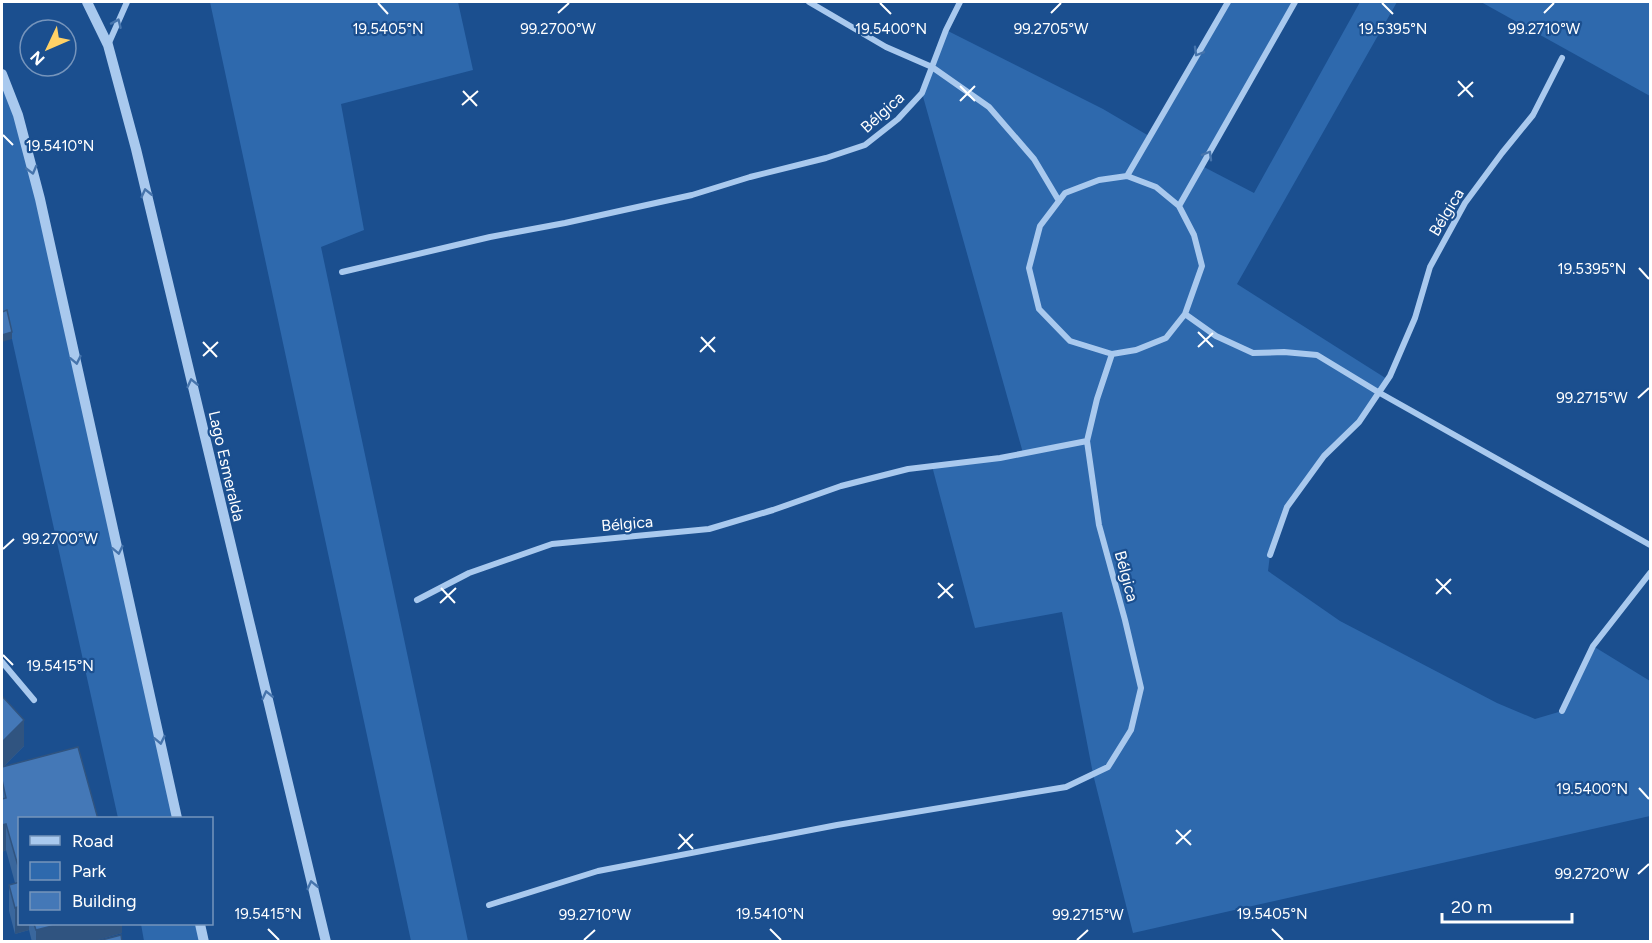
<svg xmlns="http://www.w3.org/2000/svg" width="1652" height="943" font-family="Figtree,sans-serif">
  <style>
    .green { fill: #2e69ad }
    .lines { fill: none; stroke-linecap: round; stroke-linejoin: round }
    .minor { stroke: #a9c9ee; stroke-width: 6 }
    .tertiary { stroke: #a9c9ee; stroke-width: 10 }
    .wall { fill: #3a679d }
    .shaded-wall { fill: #305480 }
    .building { fill: #4478b7; stroke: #305480; stroke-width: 1.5 }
    .oneway { stroke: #4674ac }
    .ticks { fill: none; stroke: #fff; stroke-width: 2 }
    .labels { text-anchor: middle; stroke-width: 4.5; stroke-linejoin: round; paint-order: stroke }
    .street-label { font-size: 16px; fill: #fff; stroke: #1b4f8f }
    .ticks-label { font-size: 15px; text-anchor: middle; fill: #fff; stroke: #1b4f8f; stroke-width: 4.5; stroke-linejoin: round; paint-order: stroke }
  </style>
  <rect width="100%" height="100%" fill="#1b4f8f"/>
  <!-- green -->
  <path class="green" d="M210,2H458L473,70L341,104L364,230L321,247L468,941H411Z
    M1227,2H1296L1202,166L1254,193L1360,2H1397L1237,284L1387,379L1359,422L1324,456L1287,507L1270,555L1268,571L1340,621L1497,703L1535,719L1562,711L1593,646L1650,681V816L1133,933L1093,774L1062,612L975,628L932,466L1023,453L922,93L946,30L1103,109L1149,136Z
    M1481,2H1650V96Z
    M2,74L18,115L177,818H118L12,339L2,319Z
    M141,924H200L204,941H144Z"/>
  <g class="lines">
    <!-- minor -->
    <path class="minor" d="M809,2L886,47L932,67L989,107L1034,159L1059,201
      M108,45L127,2
      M1127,176L1156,187L1179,206L1194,235L1202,266L1185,314L1166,338L1136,350L1112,354L1070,341L1039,309L1029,268L1040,226L1065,193L1099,180Z
      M1127,176L1228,2
      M1179,206L1295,2
      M342,272L490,237L565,223L692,195L750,177L826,158L865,145L898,119L922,93L946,30L960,2
      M1185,314L1216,336L1253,353L1284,352L1317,355L1378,392L1650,545
      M1087,441L1097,399L1112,354
      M1270,555L1287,507L1324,456L1359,422L1390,376L1415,318L1430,267L1465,203L1502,153L1533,115L1562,58
      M417,600L469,573L552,544L709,529L773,510L841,486L908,469L1000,458L1087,441L1099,525L1125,620L1141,688L1131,730L1108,767L1066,787L837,825L598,871L489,905
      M2,662L34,700
      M1562,711L1593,646L1650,573"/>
    <!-- tertiary -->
    <path class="tertiary" d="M87,2L108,45L136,149L326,942
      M2,74L18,115L40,199L177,818
      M200,924L204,942"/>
  </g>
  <!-- wall -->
  <path class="wall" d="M2,696L24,746L3,767L20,819V924H122V933L91,942H32L29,930L15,934L9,911V885L15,883L6,850L2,852Z"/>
  <!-- shaded-wall -->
  <path class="shaded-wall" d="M12,332V339L2,342V335Z
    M24,720V746L2,768V742Z
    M6,824V850L2,852V825Z
    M20,906V924H29V930L15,934V908Z
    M60,924H122V933L91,942H36V930Z"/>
  <!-- building -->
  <path class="building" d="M7,310L12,332L2,335V312Z
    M2,696L24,720L2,742Z
    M78,747L98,819H20V873L6,824L2,825V799L6,798L2,780V767Z
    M20,882V906L15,908L9,885Z
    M34,924H60L36,930Z
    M121,935L122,942H94Z"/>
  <!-- one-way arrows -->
  <defs><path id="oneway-chevron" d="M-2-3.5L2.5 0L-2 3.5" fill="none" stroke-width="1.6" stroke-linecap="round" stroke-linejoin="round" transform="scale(1.5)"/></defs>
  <g class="oneway">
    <use href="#oneway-chevron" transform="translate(117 23) rotate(-66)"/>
    <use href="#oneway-chevron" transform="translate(1198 52) rotate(120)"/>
    <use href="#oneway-chevron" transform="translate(1208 155) rotate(-60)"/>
    <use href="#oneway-chevron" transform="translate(32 170) rotate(75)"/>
    <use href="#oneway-chevron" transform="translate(146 193) rotate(-103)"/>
    <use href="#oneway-chevron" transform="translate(76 360) rotate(78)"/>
    <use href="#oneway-chevron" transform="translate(192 383) rotate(-103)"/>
    <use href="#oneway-chevron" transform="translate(118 550) rotate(78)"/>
    <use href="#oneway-chevron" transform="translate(267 695) rotate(-103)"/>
    <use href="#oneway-chevron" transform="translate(160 740) rotate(78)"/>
    <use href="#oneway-chevron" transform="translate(312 885) rotate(-103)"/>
  </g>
  <!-- ticks -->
  <path class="ticks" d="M378,3L388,14M880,3L891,14M1382,3L1393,14M558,13L569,3M1051,13L1061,3M1544,13L1554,3M1458,81L1473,97M960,86L975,101M463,91L477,106M1458,96L1473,82M960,101L975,86M462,105L478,91M3,135L13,145M1639,268L1649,279M1198,332L1213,347M701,337L715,352M203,342L217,357M1198,347L1213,333M700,352L715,337M203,356L218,342M1638,398L1649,388M3,549L14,539M1436,579L1451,594M938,583L953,598M441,588L455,603M1436,594L1451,579M938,598L953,584M440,603L456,588M3,655L13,665M1639,788L1649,799M1176,830L1191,845M679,834L693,849M1176,844L1191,830M678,849L693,834M1638,874L1649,864M268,929L279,940M770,929L781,940M1272,929L1283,940M584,940L595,930M1077,940L1088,930"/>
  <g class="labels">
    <!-- street labels -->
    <g class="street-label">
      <text transform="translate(882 112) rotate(-42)" y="6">Bélgica</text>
      <text transform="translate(1446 212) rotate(-59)" y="6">Bélgica</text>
      <text transform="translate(227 466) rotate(77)" y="6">Lago Esmeralda</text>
      <text transform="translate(627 523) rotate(-5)" y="6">Bélgica</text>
      <text transform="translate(1127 576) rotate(75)" y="6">Bélgica</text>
    </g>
  </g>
  <g class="ticks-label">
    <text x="558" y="34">99.2700°W</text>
    <text x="1051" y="34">99.2705°W</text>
    <text x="1544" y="34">99.2710°W</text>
    <text x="388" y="34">19.5405°N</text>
    <text x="891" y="34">19.5400°N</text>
    <text x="1393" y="34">19.5395°N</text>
    <text x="60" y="151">19.5410°N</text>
    <text x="1592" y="274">19.5395°N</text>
    <text x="1592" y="403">99.2715°W</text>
    <text x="60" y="544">99.2700°W</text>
    <text x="60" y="671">19.5415°N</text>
    <text x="1592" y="794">19.5400°N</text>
    <text x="1592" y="879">99.2720°W</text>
    <text x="268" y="919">19.5415°N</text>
    <text x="770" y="919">19.5410°N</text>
    <text x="1272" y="919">19.5405°N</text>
    <text x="595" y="920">99.2710°W</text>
    <text x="1088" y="920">99.2715°W</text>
  </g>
  <!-- border -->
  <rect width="1652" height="943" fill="none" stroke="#ffffff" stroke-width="6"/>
  <!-- legend -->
  <rect x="18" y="817" width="195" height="108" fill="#1b4f8f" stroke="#7695bc" stroke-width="1.5"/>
  <rect x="30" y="836" width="30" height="9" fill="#a9c9ee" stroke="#7695bc" stroke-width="1.5"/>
  <text x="72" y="847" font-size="18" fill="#ffffff">Road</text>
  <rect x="30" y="862" width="30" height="18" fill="#2e69ad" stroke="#7695bc" stroke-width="1.5"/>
  <text x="72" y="877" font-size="18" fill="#ffffff">Park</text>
  <rect x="30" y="892" width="30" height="18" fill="#4478b7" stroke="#7695bc" stroke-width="1.5"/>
  <text x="72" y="907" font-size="18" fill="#ffffff">Building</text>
  <!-- north arrow -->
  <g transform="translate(48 48) rotate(226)"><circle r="28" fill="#1b4f8f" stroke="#7695bc" stroke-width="1.5"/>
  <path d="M0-4.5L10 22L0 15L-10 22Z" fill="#ffd166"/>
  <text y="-9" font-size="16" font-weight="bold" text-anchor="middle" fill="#ffffff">N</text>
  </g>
  <!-- scale -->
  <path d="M1442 913v9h130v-9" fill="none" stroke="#ffffff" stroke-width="3"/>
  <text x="1451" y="913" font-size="18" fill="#ffffff" stroke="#1b4f8f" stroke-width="4.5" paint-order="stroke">20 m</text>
</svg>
